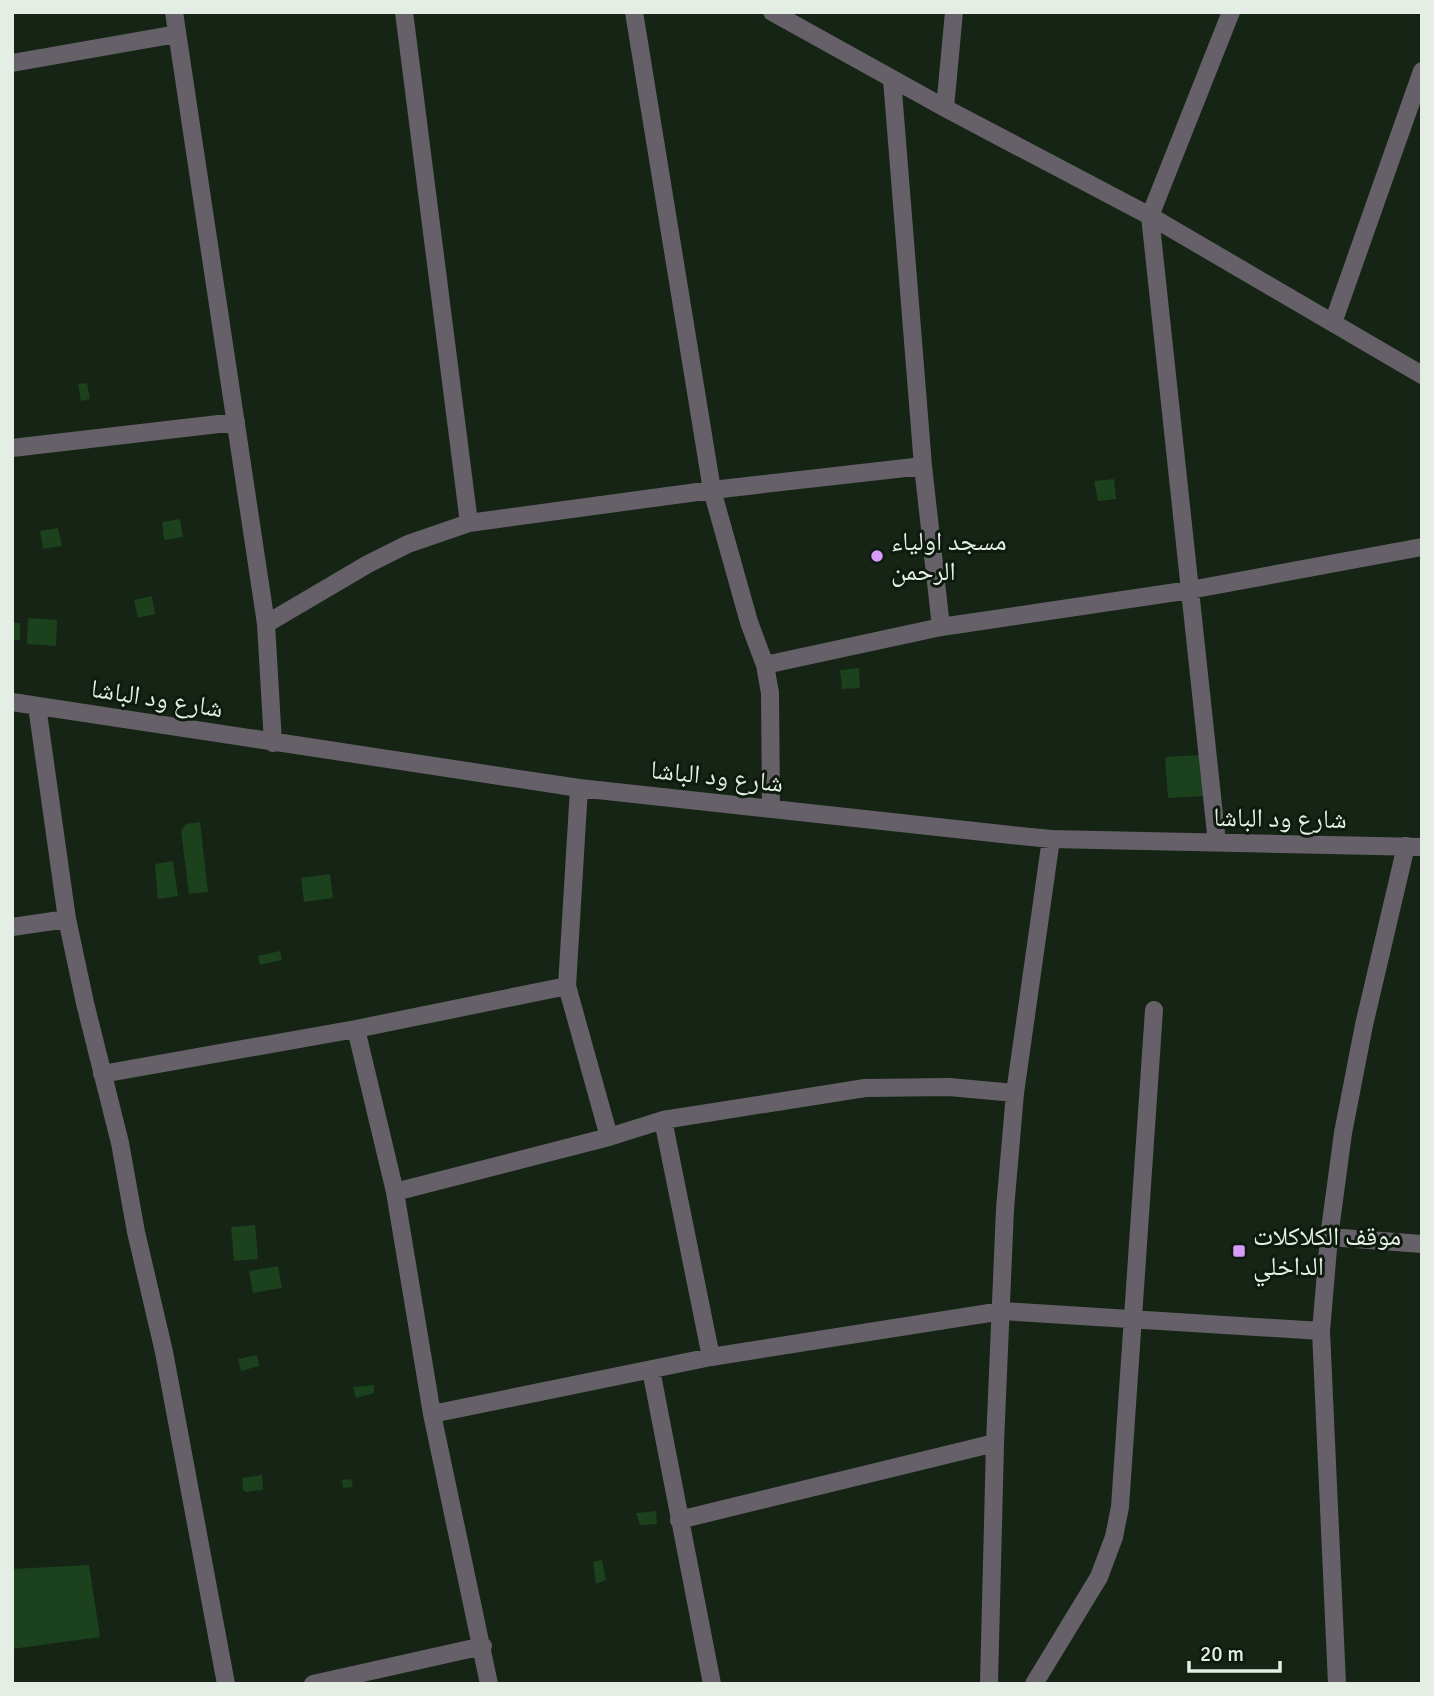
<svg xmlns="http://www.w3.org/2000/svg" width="1434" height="1696" font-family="Signika,'Noto Naskh Arabic',sans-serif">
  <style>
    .building { fill: #1b411d }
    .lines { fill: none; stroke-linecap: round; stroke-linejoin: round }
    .minor { stroke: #666169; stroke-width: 18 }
    .poi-dot { fill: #d79bf9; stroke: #0d1a0d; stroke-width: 2.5 }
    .labels { text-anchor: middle; stroke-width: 6; stroke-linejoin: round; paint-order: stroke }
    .poi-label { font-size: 26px; fill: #e5eee4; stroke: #0d1a0d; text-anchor: start }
    .street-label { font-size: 26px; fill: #e5eee4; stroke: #0d1a0d }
  </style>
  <rect width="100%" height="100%" fill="#162416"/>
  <!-- building -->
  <path class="building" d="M87,383L90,399L81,401L78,384Z
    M1114,479L1116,499L1098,501L1094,481Z
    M180,519L183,537L164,540L162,522Z
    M58,528L62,546L43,549L40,531Z
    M152,596L155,614L138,618L134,600Z
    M28,618L57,620L56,646L27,644Z
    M12,623H20V640H12Z
    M859,668L860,688L842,689L840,670Z
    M1201,755L1204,796L1168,798L1165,757Z
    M200,822L208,892L189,894L181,831L186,824Z
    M173,861L178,896L158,899L155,864Z
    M330,874L333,898L304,902L301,878Z
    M280,951L282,960L260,965L258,956Z
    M255,1225L258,1259L234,1261L231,1227Z
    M278,1266L282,1288L253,1293L249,1271Z
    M257,1355L259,1366L241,1371L238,1359Z
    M374,1385V1393L356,1398L353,1387Z
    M262,1475L263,1490L246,1492L243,1490L242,1478Z
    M351,1479L353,1487L343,1488L342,1480Z
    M656,1511L657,1524L640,1525L636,1513Z
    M602,1560L606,1580L596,1584L593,1562Z
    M89,1565L100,1637L12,1649V1569Z"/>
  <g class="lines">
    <!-- minor -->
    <path class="minor" d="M174,12L266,624L273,743
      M404,12L469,523
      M634,12L712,490L749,622L765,665L770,693L771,809
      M772,12L945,108L1150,216L1422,375
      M12,63L177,34
      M892,79L923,466L941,627
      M945,108L954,12
      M1333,323L1422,71
      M12,448L236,422
      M266,624L368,564L408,544L469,523L712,490L923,466
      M765,665L941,627L1190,590L1422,547
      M12,702L579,788L1011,835L1051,839L1422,847
      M37,706L67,919L85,1003L120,1143L136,1232L164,1352L226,1684
      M579,788L567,986L609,1137
      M1217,843L1150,216L1231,12
      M12,927L67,919
      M356,1029L395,1192L432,1414L489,1684
      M102,1074L356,1029L567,986
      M663,1120L711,1357
      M395,1192L609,1137L663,1120L865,1088L949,1087L1015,1093
      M1329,1237L1422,1244
      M651,1370L712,1684
      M432,1414L711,1357L1002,1311L1321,1331
      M679,1520L995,1443
      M313,1684L483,1646
      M989,1684L995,1443L1005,1209L1015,1093L1051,839
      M1034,1684L1099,1577L1114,1537L1120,1507L1154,1010
      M1337,1684L1321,1331L1329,1237L1343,1133L1364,1025L1406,846"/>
  </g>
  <!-- markers -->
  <g class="poi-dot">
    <circle cx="877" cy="556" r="7"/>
    <rect x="1232" y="1244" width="14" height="14" rx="3.5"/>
  </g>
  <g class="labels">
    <!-- poi labels -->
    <g class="poi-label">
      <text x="891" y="550">مسجد اولياء<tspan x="891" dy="30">الرحمن</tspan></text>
      <text x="1253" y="1245">موقف الكلاكلات<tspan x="1253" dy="30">الداخلي</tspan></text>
    </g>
    <!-- street labels -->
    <g class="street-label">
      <text transform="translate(157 698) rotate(9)" y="9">شارع ود الباشا</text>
      <text transform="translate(717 776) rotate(6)" y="9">شارع ود الباشا</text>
      <text transform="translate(1280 818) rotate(1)" y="9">شارع ود الباشا</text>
    </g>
  </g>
  <!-- border -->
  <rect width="1434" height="1696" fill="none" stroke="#e5eee4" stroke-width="28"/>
  <!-- scale -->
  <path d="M1189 1661v10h91v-10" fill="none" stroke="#e5eee4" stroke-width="3.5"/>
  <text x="1200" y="1661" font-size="21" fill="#e5eee4" stroke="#0d1a0d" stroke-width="5" paint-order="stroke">20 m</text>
</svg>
